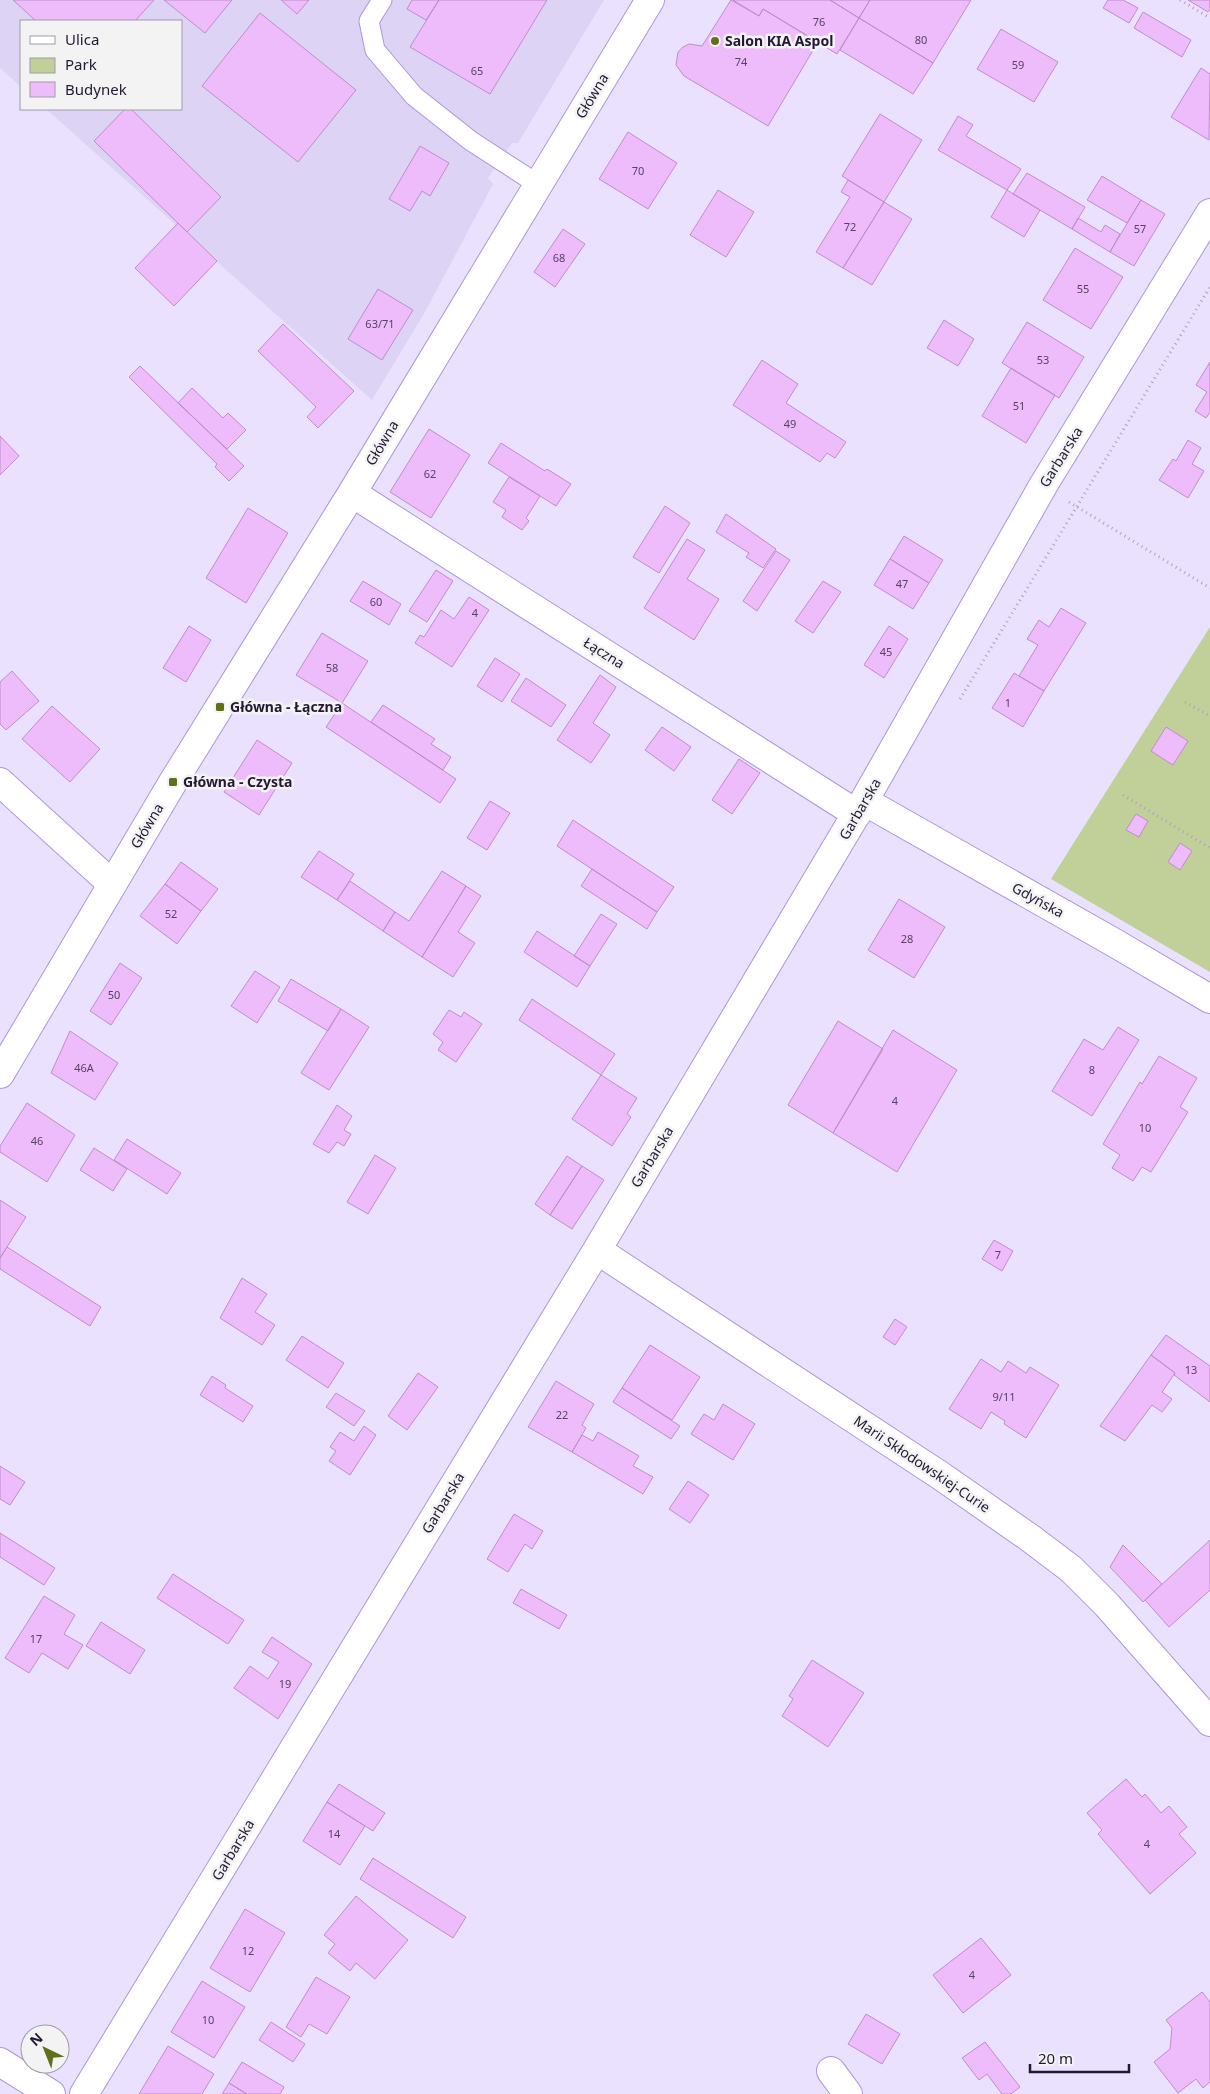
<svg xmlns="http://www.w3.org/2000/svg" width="1210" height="2094" font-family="'Noto Sans',sans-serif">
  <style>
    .built { fill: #ddd3f4 }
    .green { fill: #c1cf98 }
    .building { fill: #eebbfb; stroke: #bf8dcb }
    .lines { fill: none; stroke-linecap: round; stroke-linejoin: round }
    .lane-casing { stroke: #ad95db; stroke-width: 21 }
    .street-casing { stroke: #ad95db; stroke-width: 30 }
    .path { stroke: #aca3bf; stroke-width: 3; stroke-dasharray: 1 4; stroke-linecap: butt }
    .lane { stroke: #fff; stroke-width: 19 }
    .street { stroke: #fff; stroke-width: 28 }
    .poi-dot { fill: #5f6f1b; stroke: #f3f3f3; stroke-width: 2 }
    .labels { text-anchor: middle; stroke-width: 5; stroke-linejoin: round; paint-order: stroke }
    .number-label { font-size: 11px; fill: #564266 }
    .poi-label { font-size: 14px; font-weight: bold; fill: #231934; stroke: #f3f3f3; text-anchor: start }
    .street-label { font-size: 14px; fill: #231934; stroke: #f3f3f3 }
  </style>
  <rect width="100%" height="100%" fill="#eae1fe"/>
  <!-- built -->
  <path class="built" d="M0,0H604L518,143H512L488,178L493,184L425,312L372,400L46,109H181V21H21V87L0,68Z"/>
  <!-- green -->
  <path class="green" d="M1210,627V972L1051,879Z"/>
  <!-- building -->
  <path class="building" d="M13,0H154L135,21H36Z
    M164,0H232L205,33Z
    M281,0H309L297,14Z
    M412,0H439L426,20L407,9Z
    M439,0H547L490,94L410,47Z
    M731,0L759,16L763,9L818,42L768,126L684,76L676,65L678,52L683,47L689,44L702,46Z
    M733,0H830L859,18L837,54L763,9L759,16Z
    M830,0H870L859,18Z
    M870,0H971L933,63L859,18Z
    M1108,0H1123L1138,8L1129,23L1103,8Z
    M1188,0H1210V9L1208,12Z
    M1143,12L1191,40L1182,57L1134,28Z
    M260,13L356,90L298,162L202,86Z
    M859,18L933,63L913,94L840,50Z
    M1001,29L1058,62L1034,102L977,69Z
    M1201,68L1210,74L1209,140L1171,117Z
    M125,109H131L221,197L187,232L94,141Z
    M880,114L922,140L884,202L842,176Z
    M958,116L973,125L966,136L1021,169L1007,190L938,150Z
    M628,132L677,163L648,209L599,179Z
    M420,146L449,163L430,196L422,191L410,211L389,199Z
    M1027,173L1085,207L1072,229L1013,194Z
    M1102,176L1141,200L1127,223L1087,200Z
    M848,180L884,202L843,268L816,252L850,197L841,192Z
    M718,190L754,212L726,257L690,235Z
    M1007,190L1040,210L1024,237L991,217Z
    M1141,200L1165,214L1134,266L1110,252Z
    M884,202L912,219L872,285L843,268Z
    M1078,218L1101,232L1105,225L1120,234L1110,252L1072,229Z
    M178,223L217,261L174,306L135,268Z
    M563,229L585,244L555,287L534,272Z
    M1075,248L1123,277L1091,329L1043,300Z
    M378,289L413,310L382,360L348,339Z
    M944,320L974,339L958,366L927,348Z
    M1027,322L1084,357L1059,398L1002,363Z
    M283,324L354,391L318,428L307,417L316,407L258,351Z
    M762,360L798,384L786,403L846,442L835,458L827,453L820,462L733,405Z
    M1210,362V412L1206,418L1195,411L1207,392L1196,385Z
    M140,366L244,466L229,481L215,467L217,464L129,377Z
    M1011,368L1055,395L1026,443L982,416Z
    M192,388L223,418L228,413L246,430L227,449L178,403Z
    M429,429L470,455L431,518L390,492Z
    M0,436L19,456L0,475Z
    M1188,440L1201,448L1192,464L1204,471L1188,498L1159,480L1173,459L1176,461Z
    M501,443L545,471L547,469L571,484L556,506L488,463Z
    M509,477L540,496L526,518L529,521L522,530L502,517L506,510L493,502Z
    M665,506L690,523L659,573L633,557Z
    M248,508L288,533L246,603L206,578Z
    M726,514L776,549L763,568L746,557L749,553L716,532Z
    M904,536L943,560L929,583L890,559Z
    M687,539L705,550L687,579L719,599L694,640L644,608Z
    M776,551L790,560L757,611L743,601Z
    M890,559L929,583L913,609L874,585Z
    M436,570L453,581L427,622L409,611Z
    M363,581L401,604L389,625L350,601Z
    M823,581L841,592L813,633L795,621Z
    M469,597L489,610L452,667L415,643L420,635L424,637L441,610L454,619Z
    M1061,608L1086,623L1044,691L1019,676L1038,645L1027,639L1039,620L1049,627Z
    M189,626L211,640L186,682L163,668Z
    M889,626L908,639L884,678L864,665Z
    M322,633L368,661L342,703L296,675Z
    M495,658L520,674L502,702L477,686Z
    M12,671L39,701L6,730L0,724V682Z
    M1014,673L1044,691L1023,727L992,708Z
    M600,675L616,687L593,723L610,735L591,763L557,740Z
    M526,678L566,705L551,727L511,701Z
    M342,703L456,779L440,803L326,727Z
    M383,705L435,739L431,744L451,757L443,770L371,722Z
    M52,706L100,749L70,782L22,739Z
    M662,727L691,747L674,771L645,750Z
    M1166,727L1188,741L1173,765L1151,751Z
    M257,740L292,763L259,815L224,792Z
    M739,759L760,773L732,814L712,800Z
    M490,801L510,813L487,850L467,838Z
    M1136,814L1148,821L1139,837L1126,830Z
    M573,820L674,887L657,912L557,846Z
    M1180,843L1192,851L1180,870L1168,862Z
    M319,851L354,874L337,900L301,877Z
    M181,862L218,889L201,911L165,884Z
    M592,869L657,912L647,929L581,886Z
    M442,871L466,886L422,957L383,931L395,912L409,921Z
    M350,881L395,912L383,931L337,900Z
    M165,884L201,911L177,944L140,916Z
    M466,886L481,896L458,932L475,943L453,977L422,957Z
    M899,899L945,927L914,978L868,950Z
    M601,914L617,924L590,966L574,956Z
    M537,931L590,966L577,987L524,952Z
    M120,963L142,978L111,1025L90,1011Z
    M255,971L280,987L257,1023L231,1006Z
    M291,979L341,1009L328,1031L278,1001Z
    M532,999L615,1054L601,1075L519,1020Z
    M341,1009L369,1027L329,1090L301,1073Z
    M449,1010L461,1017L464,1012L482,1024L456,1062L438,1050L443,1042L433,1034Z
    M838,1021L883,1049L833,1133L788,1105Z
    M1118,1027L1139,1040L1092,1116L1052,1091L1084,1039L1103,1050Z
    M893,1030L957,1070L897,1172L833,1133Z
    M70,1031L118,1063L95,1100L51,1073Z
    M1159,1056L1197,1078L1180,1107L1188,1112L1151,1172L1142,1167L1133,1181L1112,1168L1120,1155L1103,1144L1140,1082L1142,1084Z
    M601,1075L637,1098L627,1114L631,1117L612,1146L572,1119Z
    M27,1103L75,1135L47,1182L0,1152V1146Z
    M337,1105L352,1116L344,1130L351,1134L344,1146L337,1142L329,1153L313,1144Z
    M127,1139L181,1173L167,1194L114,1160Z
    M94,1148L127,1169L113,1191L80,1170Z
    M375,1155L396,1168L368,1214L347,1202Z
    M567,1156L582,1166L550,1215L535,1204Z
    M582,1166L604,1180L572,1229L550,1215Z
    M0,1200L26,1217L0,1258Z
    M994,1240L1013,1251L1002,1271L982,1259Z
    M7,1247L101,1307L90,1326L0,1269V1258Z
    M242,1278L267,1294L255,1312L275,1325L262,1345L220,1318Z
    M895,1319L907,1327L895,1345L883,1337Z
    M1166,1335L1210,1366V1402L1174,1375L1175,1373L1151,1355Z
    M302,1336L344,1363L328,1388L286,1360Z
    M650,1345L700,1377L672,1420L622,1388Z
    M1151,1355L1175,1373L1162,1392L1172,1399L1162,1412L1152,1405L1125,1441L1100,1426Z
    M981,1359L1001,1372L1008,1361L1026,1373L1030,1367L1059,1385L1026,1438L1004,1424L1005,1421L991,1412L981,1429L949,1409Z
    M418,1373L438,1387L407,1430L388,1416Z
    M212,1376L226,1385L225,1388L253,1406L243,1422L200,1395Z
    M556,1381L594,1404L582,1425L586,1428L572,1452L528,1427Z
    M622,1388L680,1426L671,1439L613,1402Z
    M336,1393L365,1411L354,1426L326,1407Z
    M723,1404L755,1424L733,1460L691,1434L704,1414L714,1420Z
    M364,1426L376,1435L350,1475L329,1461L336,1451L330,1447L340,1432L354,1441Z
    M598,1432L639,1456L633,1466L653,1477L643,1494L572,1452L582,1435L593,1441Z
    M0,1466L25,1482L10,1505L0,1499Z
    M688,1481L709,1495L690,1523L669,1509Z
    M514,1514L543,1531L532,1549L525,1544L508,1572L487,1559Z
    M0,1533L55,1568L44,1585L0,1557Z
    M1210,1540V1590L1169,1627L1145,1600Z
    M1123,1545L1162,1584L1143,1602L1110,1567Z
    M173,1574L244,1620L228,1644L157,1598Z
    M521,1589L567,1615L559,1629L513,1603Z
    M44,1596L75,1615L64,1634L83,1645L68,1669L42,1653L29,1673L5,1658Z
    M101,1622L145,1650L130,1674L86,1646Z
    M272,1637L312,1664L278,1719L234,1688L250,1666L268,1679L279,1662L262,1652Z
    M812,1660L864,1693L828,1747L782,1716L793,1699L789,1696Z
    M1126,1779L1142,1797L1145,1794L1161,1813L1169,1806L1187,1827L1179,1834L1196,1853L1150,1894L1098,1834L1102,1830L1087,1813Z
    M339,1784L385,1813L373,1831L327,1802Z
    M327,1802L365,1826L340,1865L303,1841Z
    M373,1858L466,1917L453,1938L360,1879Z
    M356,1896L408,1940L375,1979L356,1963L350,1971L328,1953L335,1944L324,1935Z
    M245,1909L285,1933L250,1992L210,1968Z
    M981,1938L1011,1975L963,2013L933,1975Z
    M316,1977L350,1997L327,2034L309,2024L301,2037L286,2027Z
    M202,1981L245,2007L214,2058L171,2032Z
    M1202,1992L1210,2002V2082L1203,2088L1196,2079L1178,2093L1154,2062L1170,2049L1172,2028L1166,2020Z
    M866,2014L900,2034L882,2064L848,2044Z
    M271,2022L305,2044L293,2062L259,2040Z
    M985,2042L1020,2087L1011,2094H1002L987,2074L979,2080L962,2058Z
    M168,2046L214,2074L202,2094H139Z
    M242,2062L284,2087L280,2094H247L229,2083Z
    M229,2083L247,2094H222Z"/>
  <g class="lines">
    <!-- lane casing -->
    <g class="lane-casing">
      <path id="lane" d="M382,0L369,21L375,50L414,96L471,141L539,185"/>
    </g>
    <!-- street casing -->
    <g class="street-casing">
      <path id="street" d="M352,493L857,814
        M0,782L112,884
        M864,801L1113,942L1210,999
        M0,1074L173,782L352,493L650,0
        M597,1250L941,1476L1030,1538L1071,1569L1107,1605L1210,1722
        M0,2062L51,2094
        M831,2071L848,2094
        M84,2094L597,1250L864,801L1044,484L1210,213"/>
    </g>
    <!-- path -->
    <path class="path" d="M1180,0L1210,18
      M1069,502L1210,588
      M960,699L1210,287
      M1185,702L1210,716
      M1123,795L1210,848"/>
    <!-- lane -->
    <use href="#lane" class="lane"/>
    <!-- street -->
    <use href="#street" class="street"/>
  </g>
  <!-- markers -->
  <g class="poi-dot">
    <circle cx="715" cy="41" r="5"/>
    <rect x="215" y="702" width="10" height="10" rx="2.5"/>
    <rect x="168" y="777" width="10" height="10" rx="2.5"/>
  </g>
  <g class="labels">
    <!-- number labels -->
    <g class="number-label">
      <text x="819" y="26">76</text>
      <text x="921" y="44">80</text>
      <text x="741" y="66">74</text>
      <text x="1018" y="69">59</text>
      <text x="477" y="75">65</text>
      <text x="638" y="175">70</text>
      <text x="850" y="231">72</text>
      <text x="1140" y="233">57</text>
      <text x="559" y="262">68</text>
      <text x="1083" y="293">55</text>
      <text x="380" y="328">63/71</text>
      <text x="1043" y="364">53</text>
      <text x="1019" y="410">51</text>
      <text x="790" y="428">49</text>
      <text x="430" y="478">62</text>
      <text x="902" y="588">47</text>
      <text x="376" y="606">60</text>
      <text x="475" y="617">4</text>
      <text x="886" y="656">45</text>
      <text x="332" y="672">58</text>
      <text x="1008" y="707">1</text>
      <text x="171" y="918">52</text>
      <text x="907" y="943">28</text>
      <text x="114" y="999">50</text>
      <text x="84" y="1072">46A</text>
      <text x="1092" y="1074">8</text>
      <text x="895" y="1105">4</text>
      <text x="1145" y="1132">10</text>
      <text x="37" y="1145">46</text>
      <text x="998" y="1259">7</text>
      <text x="1191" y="1374">13</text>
      <text x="1004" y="1401">9/11</text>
      <text x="562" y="1419">22</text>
      <text x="36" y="1643">17</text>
      <text x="285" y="1688">19</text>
      <text x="334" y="1838">14</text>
      <text x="1147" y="1848">4</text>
      <text x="248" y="1955">12</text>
      <text x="972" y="1979">4</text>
      <text x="208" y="2024">10</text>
    </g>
    <!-- poi labels -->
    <g class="poi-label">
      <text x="725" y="46">Salon KIA Aspol</text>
      <text x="230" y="712">Główna - Łączna</text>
      <text x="183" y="787">Główna - Czysta</text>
    </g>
    <!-- street labels -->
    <g class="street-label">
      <text transform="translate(592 96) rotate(-59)" y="5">Główna</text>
      <text transform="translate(382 443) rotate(-59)" y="5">Główna</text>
      <text transform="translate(1061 457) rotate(-58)" y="5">Garbarska</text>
      <text transform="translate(604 653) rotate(32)" y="5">Łączna</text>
      <text transform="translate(860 809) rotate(-60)" y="5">Garbarska</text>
      <text transform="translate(147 826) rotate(-59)" y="5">Główna</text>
      <text transform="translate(1038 900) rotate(29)" y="5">Gdyńska</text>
      <text transform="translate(652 1157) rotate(-59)" y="5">Garbarska</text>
      <text transform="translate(922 1464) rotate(34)" y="5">Marii Skłodowskiej-Curie</text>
      <text transform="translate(443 1503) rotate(-59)" y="5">Garbarska</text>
      <text transform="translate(233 1850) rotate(-59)" y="5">Garbarska</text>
    </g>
  </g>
  <!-- legend -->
  <rect x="20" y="20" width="162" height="90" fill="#f3f3f3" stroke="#a09ca7"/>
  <rect x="30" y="36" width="25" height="8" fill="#ffffff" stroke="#a09ca7"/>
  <text x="65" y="45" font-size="15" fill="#231934">Ulica</text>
  <rect x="30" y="58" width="25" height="15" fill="#c1cf98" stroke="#a09ca7"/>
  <text x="65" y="70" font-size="15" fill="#231934">Park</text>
  <rect x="30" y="82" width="25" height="15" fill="#eebbfb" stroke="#a09ca7"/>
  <text x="65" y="95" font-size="15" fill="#231934">Budynek</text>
  <!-- north arrow -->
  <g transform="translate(45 2049) rotate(317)"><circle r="24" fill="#f3f3f3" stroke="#a09ca7"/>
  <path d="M0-4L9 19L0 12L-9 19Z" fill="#5f6f1b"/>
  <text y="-8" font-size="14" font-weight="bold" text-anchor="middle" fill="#231934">N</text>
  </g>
  <!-- scale -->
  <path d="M1030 2064v8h99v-8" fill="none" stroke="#231934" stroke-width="2.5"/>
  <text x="1038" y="2064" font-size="15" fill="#231934" stroke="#f3f3f3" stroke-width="4" paint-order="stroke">20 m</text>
</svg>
